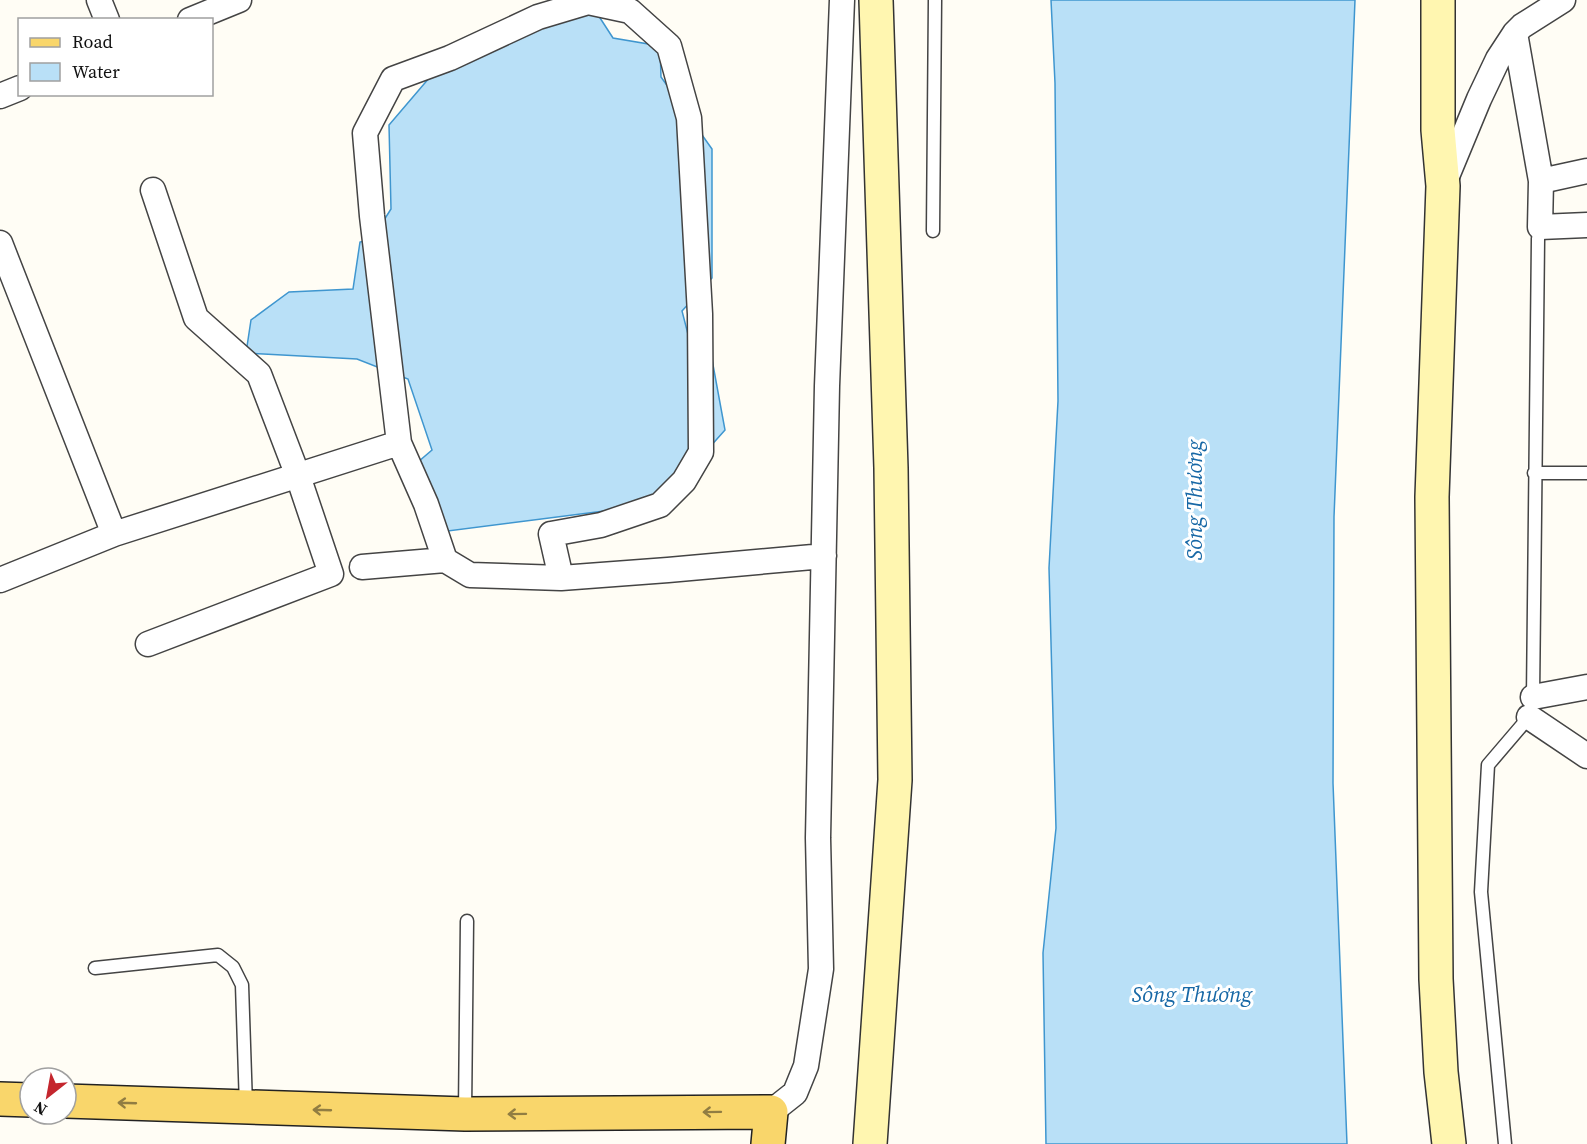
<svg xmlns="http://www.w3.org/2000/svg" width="1587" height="1144" font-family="'Source Serif 4',serif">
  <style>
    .water { fill: #b9e0f7; stroke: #3f96cf; stroke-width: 1.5 }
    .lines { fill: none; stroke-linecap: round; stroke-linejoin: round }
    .lane-casing { stroke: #444; stroke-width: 15 }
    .street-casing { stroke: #444; stroke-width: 27 }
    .secondary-casing { stroke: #333; stroke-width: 36 }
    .primary-casing { stroke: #222; stroke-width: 36 }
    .lane { stroke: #fff; stroke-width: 12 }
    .street { stroke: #fff; stroke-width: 24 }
    .secondary { stroke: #fff6b0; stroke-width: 33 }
    .primary { stroke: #f9d66b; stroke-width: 33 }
    .oneway { stroke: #917d42 }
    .labels { text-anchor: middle; stroke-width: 6; stroke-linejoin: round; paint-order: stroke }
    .water-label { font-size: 22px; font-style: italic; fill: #1768a6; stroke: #fff }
  </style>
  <rect width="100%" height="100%" fill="#fffdf5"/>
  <!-- water -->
  <path class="water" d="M1051,0H1355L1334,517L1333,783L1347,1144H1046L1043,953L1056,828L1049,568L1058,401L1055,83Z
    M591,4L613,38L660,46L661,77L712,149V278L682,311L690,342L709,343L725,430L659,504L440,532L411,468L432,450L408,379L357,359L246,353L251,320L289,292L353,289L360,242L372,239L391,209L389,125L459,43H511Z"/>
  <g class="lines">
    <!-- lane casing -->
    <g class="lane-casing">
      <path id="lane" d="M933,231L935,0
        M1534,473H1587
        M95,968L218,955L233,967L242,985L246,1106
        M465,1113L467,921
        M1505,1144L1481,892L1488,765L1529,717L1533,697L1538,239L1540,227"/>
    </g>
    <!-- street casing -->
    <g class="street-casing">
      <path id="street" d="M99,0L107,20
        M190,20L239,0
        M1515,33L1541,181L1587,171
        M0,96L20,88
        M1445,181L1479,99L1498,59L1515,33L1522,26L1563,0
        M1541,181L1540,227L1587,225
        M0,243L114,534
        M362,567L445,560
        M561,578L551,534L601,525L660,505L684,481L701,452L700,314L689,118L669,46L630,11L588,2L538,17L450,58L393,79L365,133L372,216L399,443L426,504L445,560L470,575L561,578L668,570L824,556
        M0,580L114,534L399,443
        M148,644L331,574L298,476L259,374L196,318L153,190
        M1533,697L1587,687
        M1529,717L1587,756
        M771,1112L795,1093L806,1066L821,969L818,838L827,386L842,0"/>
    </g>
    <!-- secondary casing -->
    <g class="secondary-casing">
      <path id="secondary" d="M1438,0V130L1443,186L1432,497L1436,979L1441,1072L1449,1144
        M870,1144L895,780L891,468L876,0"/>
    </g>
    <!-- primary casing -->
    <g class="primary-casing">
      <path id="primary" d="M0,1099L30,1100
        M66,1101L465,1114L771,1112L768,1144"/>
    </g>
    <!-- lane -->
    <use href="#lane" class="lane"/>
    <!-- street -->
    <use href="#street" class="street"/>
    <!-- secondary -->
    <use href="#secondary" class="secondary"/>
    <!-- primary -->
    <use href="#primary" class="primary"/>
  </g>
  <!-- one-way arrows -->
  <defs><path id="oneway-shaft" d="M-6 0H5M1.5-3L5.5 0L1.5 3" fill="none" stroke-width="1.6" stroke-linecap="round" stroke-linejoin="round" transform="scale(1.5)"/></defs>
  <g class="oneway">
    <use href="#oneway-shaft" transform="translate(127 1103) rotate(-178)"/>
    <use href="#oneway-shaft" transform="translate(322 1110) rotate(-178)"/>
    <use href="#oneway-shaft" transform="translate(712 1112) rotate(179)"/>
    <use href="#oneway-shaft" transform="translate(517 1114) rotate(179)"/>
  </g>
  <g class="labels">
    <!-- water labels -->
    <g class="water-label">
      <text transform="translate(1194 500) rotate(-90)" y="8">Sông Thương</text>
      <text x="1192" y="1002">Sông Thương</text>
    </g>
  </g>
  <!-- legend -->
  <rect x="18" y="18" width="195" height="78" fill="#ffffff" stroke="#a0a0a0" stroke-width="1.5"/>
  <rect x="30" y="38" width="30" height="9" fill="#f9d66b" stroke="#a0a0a0" stroke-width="1.5"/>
  <text x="72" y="48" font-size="18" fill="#111111">Road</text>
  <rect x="30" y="63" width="30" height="18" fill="#b9e0f7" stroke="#a0a0a0" stroke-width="1.5"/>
  <text x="72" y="78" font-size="18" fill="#111111">Water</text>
  <!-- north arrow -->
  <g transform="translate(48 1096) rotate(211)"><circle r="28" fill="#ffffff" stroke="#a0a0a0" stroke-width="1.5"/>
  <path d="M0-4.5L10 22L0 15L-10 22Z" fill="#c4262e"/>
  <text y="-9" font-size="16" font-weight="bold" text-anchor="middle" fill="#111111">N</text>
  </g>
</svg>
